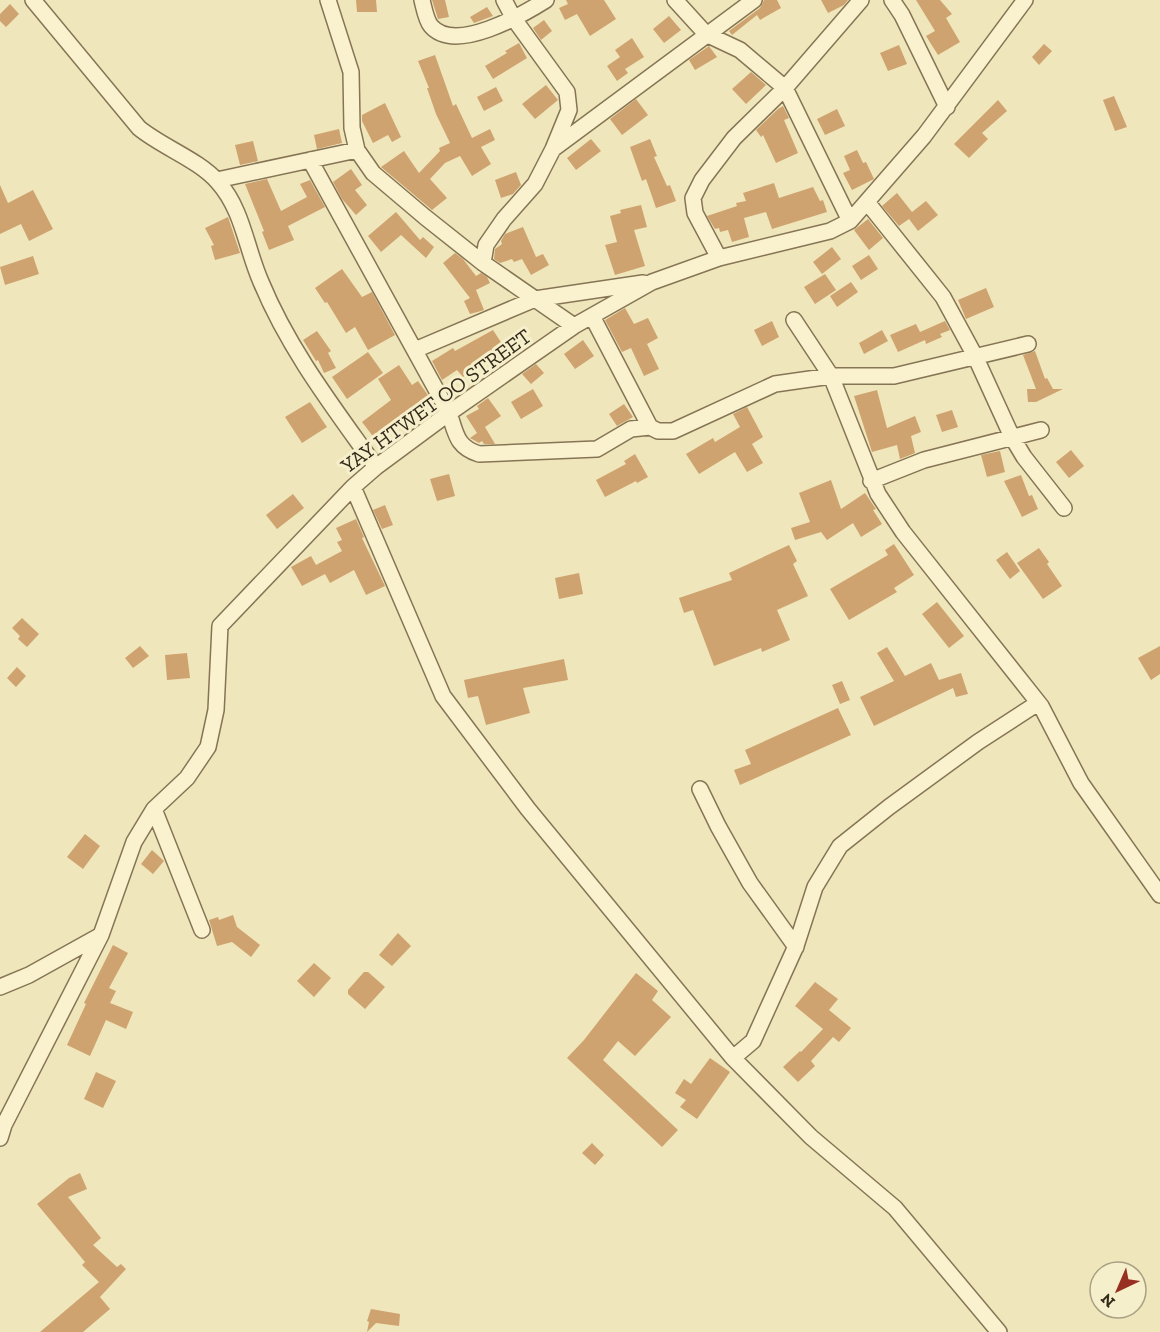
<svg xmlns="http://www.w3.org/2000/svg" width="1160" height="1332" font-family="'Zilla Slab',serif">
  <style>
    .building { fill: #cfa36f }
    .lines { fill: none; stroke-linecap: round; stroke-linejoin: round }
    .minor-casing { stroke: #867555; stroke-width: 18 }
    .minor { stroke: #faf2ce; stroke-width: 15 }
    .labels { text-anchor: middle; stroke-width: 6; stroke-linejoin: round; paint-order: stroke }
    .street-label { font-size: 21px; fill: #352a1a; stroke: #f6efcb }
  </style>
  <rect width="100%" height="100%" fill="#efe6bb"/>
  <!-- building -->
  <path class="building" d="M356,0H376L377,12H357Z
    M432,0H445L449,17L438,19Z
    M566,0H604L616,19L590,36L577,14L565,20L559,8L568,4Z
    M764,0H777L781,8L760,20L757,15L732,35L729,31L760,8Z
    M821,0H848L844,5L828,13Z
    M916,0H940L952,14L946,18L960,42L938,55L926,36L935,31Z
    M10,4L19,14L6,27L0,21V14Z
    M487,7L493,16L474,23L470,17Z
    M669,16L681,30L664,43L653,29Z
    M544,20L552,31L541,40L533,28Z
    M632,38L644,57L625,69L628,73L617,81L607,66L620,57L615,50Z
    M519,43L527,58L493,79L485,66L507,53L505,51Z
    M1044,44L1052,51L1039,65L1032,57Z
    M899,45L907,64L888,71L880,53Z
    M709,46L717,57L695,70L689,60Z
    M435,55L453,106L456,104L472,138L490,129L495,140L481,147L491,164L472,176L460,156L445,163L430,179L447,198L432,210L381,167L404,151L419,173L440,151L439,148L450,143L436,114L427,88H429L418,61Z
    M751,72L766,85L746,104L732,89Z
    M546,85L558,100L535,119L522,104Z
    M496,87L503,101L484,111L477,97Z
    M1114,96L1127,127L1115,131L1103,100Z
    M636,99L648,115L622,135L610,119Z
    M998,100L1007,111L982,133L988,139L969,158L954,144Z
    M385,103L401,137L392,142L388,135L373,143L362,121V115Z
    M783,106L789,118L784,120L798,153L776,163L763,135L761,137L756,130L778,109Z
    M837,109L845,126L825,135L817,119Z
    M339,129L342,143L317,149L314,135Z
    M591,139L601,151L576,170L567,158Z
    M650,139L657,156L654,157L667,186L670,185L676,201L656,208L646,179L642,181L630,147Z
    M253,141L258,161L240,165L235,145Z
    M857,150L863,163L866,162L874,179L852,190L843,173L850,170L844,156Z
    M351,169L362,185L355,190L367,205L356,215L342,199L333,182Z
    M516,172L521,185L513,194L501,198L495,180Z
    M267,179L281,211L307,197L300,184L310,180L325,207L288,226L294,240L269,250L262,232L264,231L245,184Z
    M774,183L779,198L813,187L820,201L823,200L827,212L772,229L766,212L744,218L749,237L732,242L728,230L720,232L719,228L715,229L707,216L737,206L736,203L746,201L743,193Z
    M0,185L8,203L33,190L53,229L29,241L21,224L0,234Z
    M897,193L912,212L926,201L938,215L918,231L909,219L899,226L882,206Z
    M641,205L647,227L634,230L645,266L615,275L605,245L617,242L610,216L621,213L620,210Z
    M396,212L420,240L423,237L434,247L426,258L401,235L381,252L368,236Z
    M228,217L240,253L215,260L211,246L214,245L205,228Z
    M868,219L883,238L869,250L854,230Z
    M523,227L536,257L543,254L549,265L531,275L522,259L514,262L512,259L500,263L494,259L495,249L502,244L501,241L505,234Z
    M832,247L841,259L822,274L813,262Z
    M455,253L463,259L476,276L481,273L487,277L490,283L476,290L484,310L481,311L470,314L464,301L470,298L443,263Z
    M869,255L878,269L861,280L852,266Z
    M33,256L39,274L5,285L0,267Z
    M342,269L362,297L372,292L395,335L368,350L355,327L346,333L327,302L325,303L315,288Z
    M825,274L836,290L815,304L804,287Z
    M851,282L858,292L837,307L830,296Z
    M986,288L994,307L966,319L958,300Z
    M625,308L634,324L648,318L658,338L647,344L659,369L644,376L631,348L622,352L605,320Z
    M772,321L779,337L762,346L754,330Z
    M945,321L950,330L940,334L942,337L926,344L925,340L898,352L890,335L916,324L920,332Z
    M493,330L510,356L496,364L493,359L463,377L457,370L442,380L432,361L453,348L455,351Z
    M882,330L888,341L864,354L859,343Z
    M317,331L331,351L328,353L336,368L324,373L318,360L316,361L303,340Z
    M583,340L594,356L575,369L564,354Z
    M1035,351L1045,379L1047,378L1053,389H1063L1036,402H1028L1027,389H1036L1023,355Z
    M368,352L383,373L347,399L332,377Z
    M536,364L544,373L531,384L522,374Z
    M399,365L412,385L418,381L430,398L409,413L416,422L406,431L398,422L375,439L362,422L391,400L378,379Z
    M533,389L543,406L521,419L511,402Z
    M877,390L887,428L915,416L921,432L911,436L915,453L900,459L897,445L872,452L854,396Z
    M488,398L501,416L485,427L495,444H484L482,441L479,443L470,438L477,433L466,416L479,409L477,406Z
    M310,402L327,427L302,443L285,417Z
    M624,404L633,417L617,426L609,414Z
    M747,407L763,437L752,444L763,463L747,472L735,452L699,474L686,454L713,438L715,442L740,427L733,414Z
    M952,410L958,427L942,432L936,415Z
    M1071,450L1084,466L1069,478L1056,462Z
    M1000,451L1005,472L987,477L981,455Z
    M635,454L648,477L637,483L636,481L605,497L596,480L626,464L624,461Z
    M449,474L455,496L437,501L430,479Z
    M1021,475L1029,496L1032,495L1038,509L1022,517L1004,481Z
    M831,480L841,509L865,493L876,509L873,510L882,524L861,537L853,523L827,540L821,532L795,540L791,528L810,522L799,493Z
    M293,494L304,508L277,529L266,515Z
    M385,505L393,525L382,529L373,510Z
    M356,519L364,537L362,538L385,586L366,595L354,570L330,583L325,574L302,586L291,567L311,556L316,565L342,551L337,542L342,540L336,528Z
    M894,544L914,575L894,588L897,592L849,620L830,589L888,555L885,550Z
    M789,545L797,561L793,564L808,596L777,610L790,640L762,652L761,648L714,666L693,610L684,613L679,598L732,580L729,573Z
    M1039,548L1049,562L1047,564L1062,586L1043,599L1017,563Z
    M1007,552L1020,571L1010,579L996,560Z
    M579,573L583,594L559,599L555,578Z
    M937,602L964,636L949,648L922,614Z
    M22,618L39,634L27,647L18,639L20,636L12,628Z
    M140,646L149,656L133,668L125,658Z
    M1160,646V674L1151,680L1138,658Z
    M887,647L905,676L931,663L939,680L961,673L968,694L956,697L953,688L874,726L860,697L894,681L877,653Z
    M187,653L190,678L167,680L165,655Z
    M564,659L568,680L523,688L530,713L486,725L478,696L468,698L464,680Z
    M17,667L26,676L16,687L7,678Z
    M842,681L850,700L840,704L832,685Z
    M838,708L851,735L740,785L734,770L751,764L745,750Z
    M85,834L100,846L83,869L67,857Z
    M152,850L164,861L153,874L141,864Z
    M233,915L237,927L260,945L251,957L232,942L217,946L209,920L218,917L219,920Z
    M398,933L411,946L392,966L379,955Z
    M113,945L128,953L109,988L116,991L110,1003L133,1012L126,1029L106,1020L90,1056L67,1045L86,1004L84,1003Z
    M314,963L331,978L314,997L297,981Z
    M364,972H368L385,987L365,1009L348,994V990Z
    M636,973L658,991L652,1000L671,1017L635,1056L618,1041L603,1060L678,1130L662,1147L567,1058L584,1040Z
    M815,982L838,999L829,1010L851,1028L839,1042L833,1037L811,1061L815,1066L798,1082L783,1067L800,1051L801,1052L823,1029L795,1006Z
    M710,1058L730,1072L697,1119L680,1107L686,1100L675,1093L684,1079L691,1084Z
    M96,1072L116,1081L103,1108L84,1099Z
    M592,1143L604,1155L595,1165L582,1153Z
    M80,1173L87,1189L68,1197L101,1238L93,1245L117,1267L121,1264L126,1269L100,1297L110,1309L83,1332H40L99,1282L82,1265L85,1262L37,1204L69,1178Z
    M371,1309L400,1314L399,1326L376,1323L367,1332L369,1322L367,1321Z"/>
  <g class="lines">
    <!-- minor casing -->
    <g class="minor-casing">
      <path id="minor" d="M33,0L139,128C162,147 199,160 218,182C243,210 246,248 261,282C289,350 334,408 376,467
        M328,0L351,72L352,128L357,150L373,173L425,217L483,263L574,326
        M422,0C424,8 426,20 431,26C455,54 522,15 546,0
        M675,0L706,34L740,50L785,88L850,221
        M892,0L902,15L947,107
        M553,149L754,0
        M310,160L449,413C456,433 456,447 479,454L597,449L631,429L650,427L658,431H673L775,384L831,376H894L1028,344
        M217,180L357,150
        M867,202L943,297L975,356L1012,437L1024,457L1064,508
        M719,258L695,213L693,198L702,180L734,138L785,88L861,0
        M483,263L486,245L504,219L535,184L553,149L569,110L567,92L514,19L504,0
        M592,316L650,427
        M794,320L831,376L878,494L903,532L1041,706L1081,783L1160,895
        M415,350L535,299L643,283
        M871,481L924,460L1041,430
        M353,487L443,696L528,809L733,1058L811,1137L895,1208L999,1332
        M700,789L718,826L750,883L796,947
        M154,809L202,930
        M0,987L29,975L101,935
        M733,1058L753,1041L796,946L815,887L840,846L889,807L978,742L1038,703
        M0,1138L4,1125L101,935L134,842L154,809L187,778L208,747L216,710L220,626L353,487L376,467L449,413L574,326L652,282L719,258L830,231L850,221L924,136L1025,0"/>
    </g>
    <!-- minor -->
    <use href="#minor" class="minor"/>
  </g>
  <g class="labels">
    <!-- street labels -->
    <g class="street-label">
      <text transform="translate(436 401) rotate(-36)" y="7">YAY HTWET OO STREET</text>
    </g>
  </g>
  <!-- north arrow -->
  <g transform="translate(1118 1290) rotate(224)"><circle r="28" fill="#f6efcb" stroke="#a9a084" stroke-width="1.5"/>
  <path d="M0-4.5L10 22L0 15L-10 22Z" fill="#973023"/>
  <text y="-9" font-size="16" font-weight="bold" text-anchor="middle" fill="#352a1a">N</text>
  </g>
</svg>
